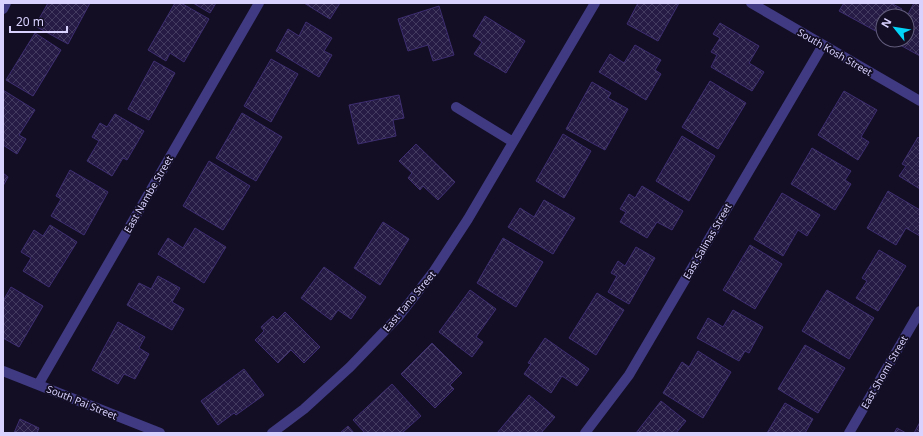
<svg xmlns="http://www.w3.org/2000/svg" width="923" height="436" font-family="'Noto Sans',sans-serif">
  <style>
    .building { fill: url(#building-cross-hatch); stroke: #3d2d70 }
    .lines { fill: none; stroke-linecap: round; stroke-linejoin: round }
    .street { stroke: #403a82; stroke-width: 10 }
    .labels { text-anchor: middle; stroke-width: 3.5; stroke-linejoin: round; paint-order: stroke }
    .street-label { font-size: 10px; fill: #d9d2ff; stroke: #130e24 }
  </style>
  <defs>
    <pattern id="building-cross-hatch" width="8" height="8" patternUnits="userSpaceOnUse"><rect width="8" height="8" fill="#251b44"/><path d="M0 0l8 8M0 8l8-8" fill="none" stroke="#443b60"/></pattern>
  </defs>
  <rect width="100%" height="100%" fill="#130e24"/>
  <!-- building -->
  <path class="building" d="M48,3H90L68,44L35,26Z
    M175,3H181L209,19L184,62L170,53L166,61L148,50Z
    M193,3H216L210,13Z
    M304,3H340L330,19Z
    M638,3H679L658,41L627,24Z
    M844,3H891L902,9L898,16H883V35L839,11Z
    M914,3H920V56L893,41L907,40V16Z
    M439,6L454,55L433,61L428,45L408,51L398,19Z
    M485,16L525,41L506,73L474,54L482,42L473,36Z
    M306,22L332,38L324,51L332,55L319,77L276,51L288,29L299,36Z
    M720,23L759,46L749,63L764,72L752,91L711,67L717,55L711,52L720,38L713,34Z
    M35,33L61,50L33,96L6,80Z
    M635,45L661,60L655,70L661,74L646,100L599,72L610,54L624,63Z
    M271,59L298,74L271,122L244,106Z
    M154,61L175,73L149,120L128,109Z
    M710,81L746,103L718,149L682,127Z
    M592,82L611,93L608,98L628,109L605,150L566,129Z
    M3,90L35,110L19,135L26,139L17,154L3,145Z
    M844,91L877,110L861,137L869,142L858,160L818,135Z
    M399,95L404,118L393,120L396,136L358,144L349,105Z
    M242,113L282,137L256,181L216,158Z
    M115,114L144,131L127,160L123,158L112,176L87,161L99,141L92,137L100,123L107,127Z
    M563,134L591,151L564,198L536,181Z
    M682,136L715,156L689,201L656,181Z
    M918,137L920,139V189L899,176L906,166L902,164Z
    M416,144L455,182L438,200L423,186L420,190L408,178L412,173L399,161Z
    M812,148L851,171L845,180L851,184L835,210L791,184Z
    M209,161L250,186L223,230L183,206Z
    M70,170L108,192L84,235L51,216L61,199L56,196Z
    M3,173L8,177L3,186Z
    M642,186L683,211L672,230L657,222L647,238L620,222L626,212L620,209L629,194L635,198Z
    M888,191L920,210V236L906,228L896,245L867,228Z
    M782,193L820,215L807,236L798,230L783,256L754,239Z
    M544,200L575,218L553,254L508,227L520,208L534,217Z
    M383,222L409,239L380,285L354,268Z
    M50,225L77,242L49,287L23,271L31,258L21,252L34,230L43,236Z
    M195,228L226,247L204,283L158,254L168,238L183,248Z
    M503,238L543,262L516,307L477,283Z
    M750,245L782,264L755,309L723,290Z
    M636,247L655,258L629,304L608,292L617,276L611,273L618,261L625,266Z
    M879,250L906,266L878,311L856,298L867,281L862,278Z
    M324,267L366,297L351,319L338,310L331,320L301,298Z
    M158,276L180,288L172,302L184,309L172,330L127,305L139,283L151,289Z
    M11,287L43,306L19,347L3,338V301Z
    M470,290L496,309L476,337L483,342L472,357L439,332Z
    M827,290L874,318L849,359L802,331Z
    M597,293L624,310L596,355L569,338Z
    M733,310L763,327L749,353L745,351L739,361L697,338L708,318L723,327Z
    M285,312L320,347L304,363L291,350L278,363L255,340L264,331L261,327L273,316L277,320Z
    M118,322L145,337L139,348L149,354L135,379L124,374L118,384L92,370Z
    M545,338L589,369L577,386L562,376L551,393L524,374L531,364L528,363Z
    M432,343L462,373L450,385L454,389L435,408L401,374Z
    M805,345L845,368L818,413L778,389Z
    M698,351L731,372L703,418L663,393L682,362L689,367Z
    M244,369L264,395L236,415L234,413L218,425L201,401Z
    M392,384L421,416L402,433H365L353,420Z
    M529,395L555,417L541,433H497Z
    M661,401L686,421L676,433H636Z
    M785,403L813,419L805,433H767Z
    M20,419L39,428L37,433H14Z
    M920,422V433H914Z
    M348,426L354,433H340Z
    M897,428L906,433H894Z"/>
  <g class="lines">
    <!-- street -->
    <path class="street" d="M751,3L920,101
      M3,9L6,3
      M456,107L513,142
      M3,371L160,433
      M38,385L259,3
      M272,433L304,409L350,367L399,316L434,271L468,219L595,3
      M585,433L629,375L823,45
      M849,433L920,311"/>
  </g>
  <g class="labels">
    <!-- street labels -->
    <g class="street-label">
      <text transform="translate(835 52) rotate(30)" y="4">South Kosh Street</text>
      <text transform="translate(148 194) rotate(-60)" y="4">East Nambe Street</text>
      <text transform="translate(707 241) rotate(-60)" y="4">East Salinas Street</text>
      <text transform="translate(409 301) rotate(-50)" y="4">East Tano Street</text>
      <text transform="translate(884 372) rotate(-60)" y="4">East Shomi Street</text>
      <text transform="translate(82 402) rotate(22)" y="4">South Pai Street</text>
    </g>
  </g>
  <!-- border -->
  <rect width="923" height="436" fill="none" stroke="#d9d2ff" stroke-width="8"/>
  <!-- north arrow -->
  <g transform="translate(895 28) rotate(300)"><circle r="19" fill="#130e24" stroke="#625c7c"/>
  <path d="M0-3L7 15L0 10L-7 15Z" fill="#03d5f9"/>
  <text y="-6" font-size="11" font-weight="bold" text-anchor="middle" fill="#d9d2ff">N</text>
  </g>
  <!-- scale -->
  <path d="M10 26v6h57v-6" fill="none" stroke="#d9d2ff" stroke-width="2"/>
  <text x="16" y="26" font-size="12" fill="#d9d2ff" stroke="#130e24" stroke-width="3" paint-order="stroke">20 m</text>
</svg>
